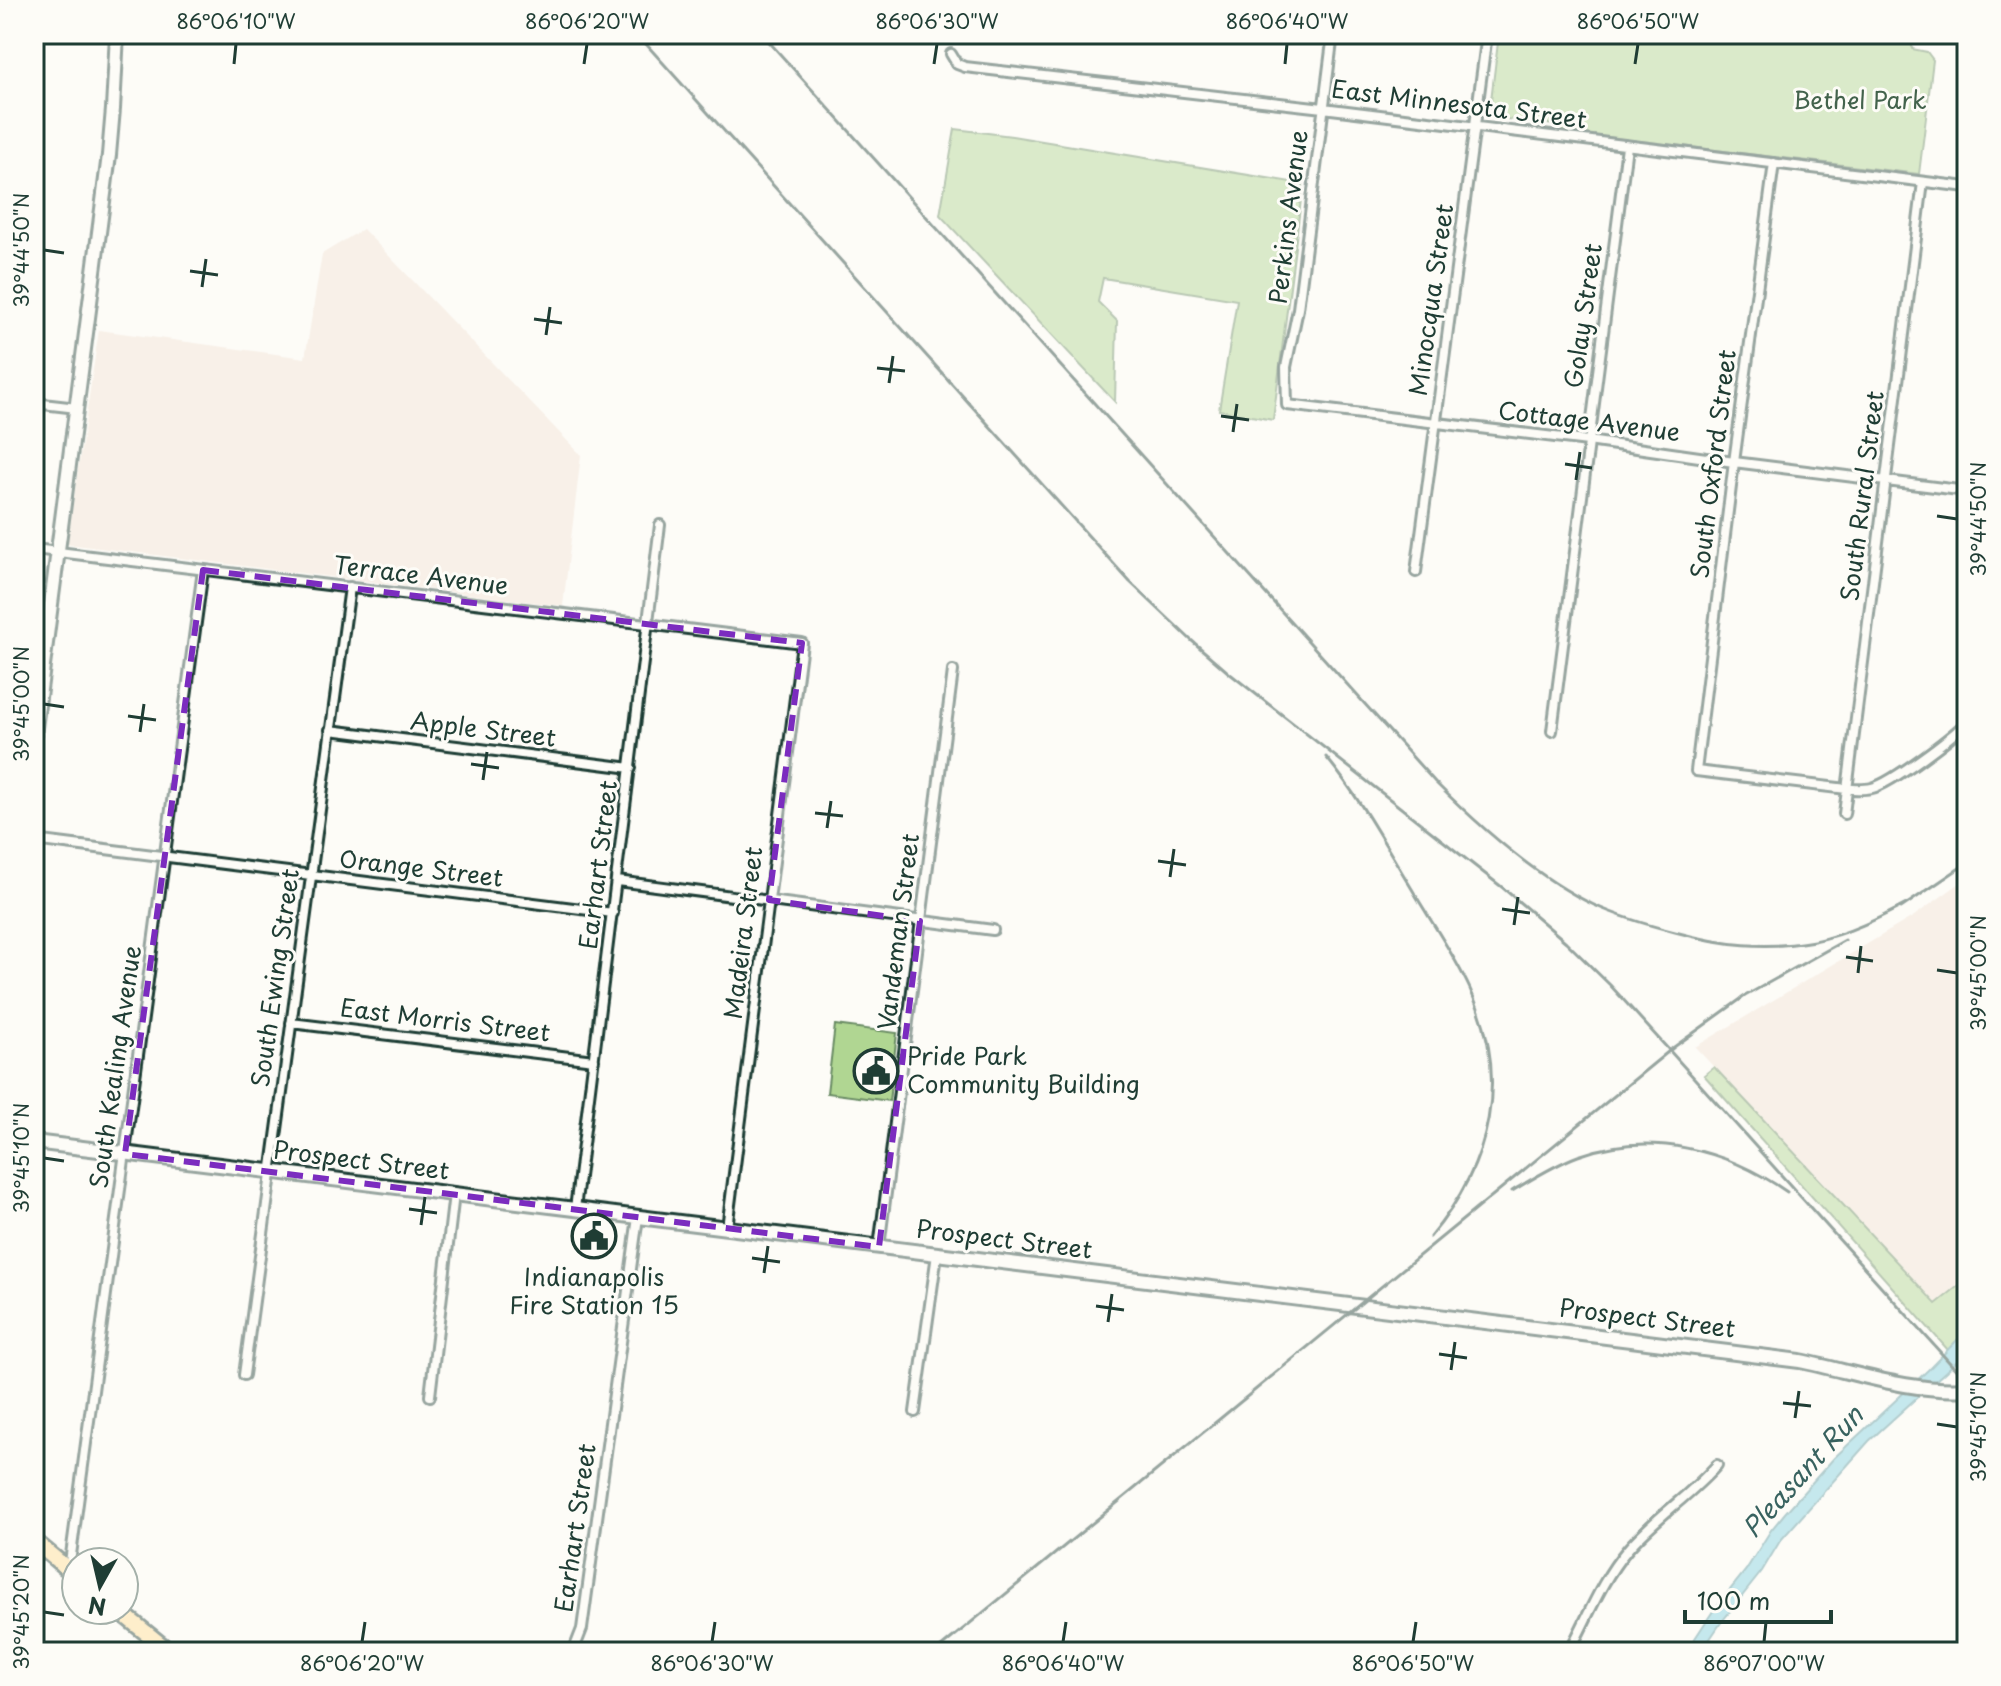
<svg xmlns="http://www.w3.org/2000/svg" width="2001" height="1686" font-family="'Playpen Sans',sans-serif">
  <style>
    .built { fill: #f1e3d5 }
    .green { fill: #b0d692; stroke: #688a63; stroke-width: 2 }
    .water { fill: #81d0df; stroke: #5a959b; stroke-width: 2 }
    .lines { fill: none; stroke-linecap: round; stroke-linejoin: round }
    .minor-casing { stroke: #1f3d34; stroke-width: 14 }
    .secondary-casing { stroke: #1f3d34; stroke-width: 18 }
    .primary-casing { stroke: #1f3d34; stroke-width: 20 }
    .minor { stroke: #fdfcf7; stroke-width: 8 }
    .secondary { stroke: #fdfcf7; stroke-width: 12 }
    .primary { stroke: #fedd96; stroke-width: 14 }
    .rail { stroke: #1f3d34; stroke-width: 3 }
    .marked { fill: none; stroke: #7b2cbf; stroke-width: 6; stroke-dasharray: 16 10; stroke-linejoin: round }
    .ticks { fill: none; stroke: #1f3d34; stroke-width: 3 }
    .labels { text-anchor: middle; stroke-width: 6; stroke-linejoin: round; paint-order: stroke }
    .park-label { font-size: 24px; fill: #43634c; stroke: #fdfcf7 }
    .street-label { font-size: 24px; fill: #1f3d34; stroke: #fdfcf7 }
    .poi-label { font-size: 24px; fill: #1f3d34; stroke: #fdfcf7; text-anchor: start }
    .water-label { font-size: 26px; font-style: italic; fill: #38625f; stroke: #fdfcf7 }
    .neatline { fill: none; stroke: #1f3d34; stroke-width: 3 }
    .ticks-label { font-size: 20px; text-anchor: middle; fill: #1f3d34 }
  </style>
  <rect width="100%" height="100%" fill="#fdfcf7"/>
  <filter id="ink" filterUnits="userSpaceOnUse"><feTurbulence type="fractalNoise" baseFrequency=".0125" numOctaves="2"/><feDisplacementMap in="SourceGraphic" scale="16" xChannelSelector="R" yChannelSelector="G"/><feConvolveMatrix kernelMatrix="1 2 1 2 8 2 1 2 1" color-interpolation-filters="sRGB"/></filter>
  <g filter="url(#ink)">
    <!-- built -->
    <path class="built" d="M363,229L581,455L563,606L67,544L99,330L305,358L322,254Z
      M1967,878V1279L1936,1304L1695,1047L1914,916Z"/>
    <!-- green -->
    <path class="green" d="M1499,34H1913L1912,49L1927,52L1933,60L1919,174L1555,131V125L1489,117Z
      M955,129L1012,136L1303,184L1273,420L1219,410L1237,300L1103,278L1098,302L1117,321L1115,402L940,215Z
      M835,1025L897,1033L889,1101L827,1093Z
      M1714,1067L1936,1304L1967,1279V1330L1948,1350L1704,1075Z"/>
    <!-- water -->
    <path class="water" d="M1967,1330V1352L1869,1441L1780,1541L1762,1571L1720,1624L1701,1652H1686L1713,1611L1746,1570L1771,1530L1785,1513L1834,1458L1928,1370Z"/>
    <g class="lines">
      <!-- minor casing -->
      <g class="minor-casing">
        <path id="minor" d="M1333,34L1298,309L1286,367L1287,405L1588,441L1734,462L1967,491
          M951,54L957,64L965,67L1323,108L1967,187
          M1774,163L1734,462L1696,771L1847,789C1855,789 1864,790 1872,788C1892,783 1952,737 1967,722
          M34,403L77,408
          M34,549L802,643L727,1228
          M1416,572L1487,34
          M330,730L631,768
          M1552,731L1627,146
          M1844,814L1923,182
          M34,840L613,913
          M617,881L993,930
          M291,1023L594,1060
          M575,1209L660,525
          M879,1247L953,671
          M244,1375L350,587
          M430,1396L454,1194
          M915,1412L937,1254
          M69,1570L203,570
          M573,1652L582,1629L638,1217
          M1569,1652C1588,1617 1601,1581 1627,1550C1654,1518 1690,1496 1717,1465"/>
      </g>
      <!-- secondary casing -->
      <g class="secondary-casing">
        <path id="secondary" d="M34,736L109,155L113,109L117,34
          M34,1142L1800,1361C1854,1372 1911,1393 1967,1389"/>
      </g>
      <!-- primary casing -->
      <g class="primary-casing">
        <path id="primary" d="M34,1541L76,1576
          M118,1610L170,1652"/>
      </g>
      <!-- minor -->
      <use href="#minor" class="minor"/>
      <!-- secondary -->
      <use href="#secondary" class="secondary"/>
      <!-- primary -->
      <use href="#primary" class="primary"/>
      <!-- rail -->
      <path class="rail" d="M637,34L1130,582L1191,640L1229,673L1503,888L1566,942L1610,985L1669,1050L1967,1382
        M762,34L1435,782C1479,826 1537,878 1594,905C1620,917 1648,925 1675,932C1722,945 1766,950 1814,941C1848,934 1880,918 1910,902
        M1326,757C1360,798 1385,845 1412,889C1431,922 1454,954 1470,989C1511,1077 1491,1164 1430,1237
        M1901,908L1967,863
        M1512,1191C1534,1178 1554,1165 1578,1156C1650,1130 1726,1149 1787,1192
        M935,1652L1674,1047L1745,996L1845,940"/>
    </g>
  </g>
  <!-- marked area -->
  <path d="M0 0H2001V1686H0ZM203,570L802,643L769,900L920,921L879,1247L125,1154Z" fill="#fdfcf7" fill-opacity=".55" fill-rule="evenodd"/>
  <path class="marked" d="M203,570L802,643L769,900L920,921L879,1247L125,1154Z"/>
  <!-- ticks -->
  <path class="ticks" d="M234,64L236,44M584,64L587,44M934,64L937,44M1285,64L1287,44M1635,64L1638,44M44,250L64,253M190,271L218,275M202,287L206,259M534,319L562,323M546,335L550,307M877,368L905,371M889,383L893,356M1221,416L1249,420M1233,432L1237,404M1565,464L1592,468M1576,480L1580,452M1937,516L1957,519M44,704L64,707M128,716L156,720M140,732L144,704M471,764L499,768M483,780L487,752M815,813L843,816M827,828L831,801M1158,861L1186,865M1170,877L1174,849M1502,909L1530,913M1514,925L1518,897M1846,957L1873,961M1937,970L1957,973M1858,973L1861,946M44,1158L64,1161M409,1209L437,1213M421,1225L425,1197M752,1258L780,1262M764,1273L768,1246M1096,1306L1124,1310M1108,1322L1112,1294M1439,1354L1467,1358M1451,1370L1455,1342M1783,1403L1811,1406M1795,1418L1799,1391M1937,1424L1957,1427M44,1612L64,1615M362,1642L365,1622M712,1642L715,1622M1063,1642L1066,1622M1413,1642L1416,1622M1764,1642L1766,1622"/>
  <!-- icons -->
  <defs>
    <g id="civic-ring" transform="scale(2.3)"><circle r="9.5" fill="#fdfcf7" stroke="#1f3d34" stroke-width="1.5"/><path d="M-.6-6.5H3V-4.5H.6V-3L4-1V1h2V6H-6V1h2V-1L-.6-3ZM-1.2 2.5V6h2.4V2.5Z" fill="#1f3d34"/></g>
  </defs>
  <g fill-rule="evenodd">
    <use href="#civic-ring" x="876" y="1071"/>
    <use href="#civic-ring" x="594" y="1236"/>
  </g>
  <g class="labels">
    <!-- park labels -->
    <g class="park-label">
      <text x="1860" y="109">Bethel Park</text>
    </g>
    <!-- street labels -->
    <g class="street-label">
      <text transform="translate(1459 105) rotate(7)" y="8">East Minnesota Street</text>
      <text transform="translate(1289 217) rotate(-83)" y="8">Perkins Avenue</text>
      <text transform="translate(1432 300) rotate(-82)" y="8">Minocqua Street</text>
      <text transform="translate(1584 316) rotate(-82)" y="8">Golay Street</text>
      <text transform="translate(1589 422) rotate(7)" y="8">Cottage Avenue</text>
      <text transform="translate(1714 464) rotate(-83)" y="8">South Oxford Street</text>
      <text transform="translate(1863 496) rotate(-83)" y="8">South Rural Street</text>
      <text transform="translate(421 576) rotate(7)" y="8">Terrace Avenue</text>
      <text transform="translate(483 730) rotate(7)" y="8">Apple Street</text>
      <text transform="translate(599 865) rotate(-83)" y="8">Earhart Street</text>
      <text transform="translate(421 869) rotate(7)" y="8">Orange Street</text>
      <text transform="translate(899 932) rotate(-83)" y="8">Vandeman Street</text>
      <text transform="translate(744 933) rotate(-83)" y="8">Madeira Street</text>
      <text transform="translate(276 978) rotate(-82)" y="8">South Ewing Street</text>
      <text transform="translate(445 1021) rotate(7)" y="8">East Morris Street</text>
      <text transform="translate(116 1067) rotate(-82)" y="8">South Kealing Avenue</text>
      <text transform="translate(361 1161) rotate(7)" y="8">Prospect Street</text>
      <text transform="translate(1004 1240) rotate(7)" y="8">Prospect Street</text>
      <text transform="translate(1647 1319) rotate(7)" y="8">Prospect Street</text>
      <text transform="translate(576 1528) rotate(-82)" y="8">Earhart Street</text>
    </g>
    <!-- poi labels -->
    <g class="poi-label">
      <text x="907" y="1065">Pride Park<tspan x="907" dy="28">Community Building</tspan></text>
      <text x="594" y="1286" text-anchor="middle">Indianapolis<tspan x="594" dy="28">Fire Station 15</tspan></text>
    </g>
    <!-- water labels -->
    <g class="water-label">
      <text transform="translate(1803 1472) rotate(-48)" y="9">Pleasant Run</text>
    </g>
  </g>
  <!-- margin -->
  <rect width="2001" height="1686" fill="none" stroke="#fdfcf7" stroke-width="88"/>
  <!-- north arrow -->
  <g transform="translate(100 1586) rotate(188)"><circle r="38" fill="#fdfcf7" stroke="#a4b0a9" stroke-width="2"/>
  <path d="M0-6L14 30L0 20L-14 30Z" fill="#1f3d34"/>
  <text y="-12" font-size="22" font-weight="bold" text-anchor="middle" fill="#1f3d34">N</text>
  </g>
  <!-- scale -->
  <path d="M1685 1610v12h146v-12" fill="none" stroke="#1f3d34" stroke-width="4"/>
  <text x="1697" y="1610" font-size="24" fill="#1f3d34" stroke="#fdfcf7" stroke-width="6" paint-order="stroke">100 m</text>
  <rect x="44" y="44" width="1913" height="1598" class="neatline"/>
  <g class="ticks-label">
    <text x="236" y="29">86°06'10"W</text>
    <text x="587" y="29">86°06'20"W</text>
    <text x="937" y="29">86°06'30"W</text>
    <text x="1287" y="29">86°06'40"W</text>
    <text x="1638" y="29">86°06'50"W</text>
    <text transform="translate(22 250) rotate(-90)" y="7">39°44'50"N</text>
    <text transform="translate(1979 519) rotate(-90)" y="7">39°44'50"N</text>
    <text transform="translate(22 704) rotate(-90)" y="7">39°45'00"N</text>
    <text transform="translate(1979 973) rotate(-90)" y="7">39°45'00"N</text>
    <text transform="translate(22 1158) rotate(-90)" y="7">39°45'10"N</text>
    <text transform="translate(1979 1427) rotate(-90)" y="7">39°45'10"N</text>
    <text transform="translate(22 1612) rotate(-90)" y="7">39°45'20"N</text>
    <text x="362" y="1671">86°06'20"W</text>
    <text x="712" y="1671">86°06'30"W</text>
    <text x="1063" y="1671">86°06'40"W</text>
    <text x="1413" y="1671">86°06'50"W</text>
    <text x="1764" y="1671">86°07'00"W</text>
  </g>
</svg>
